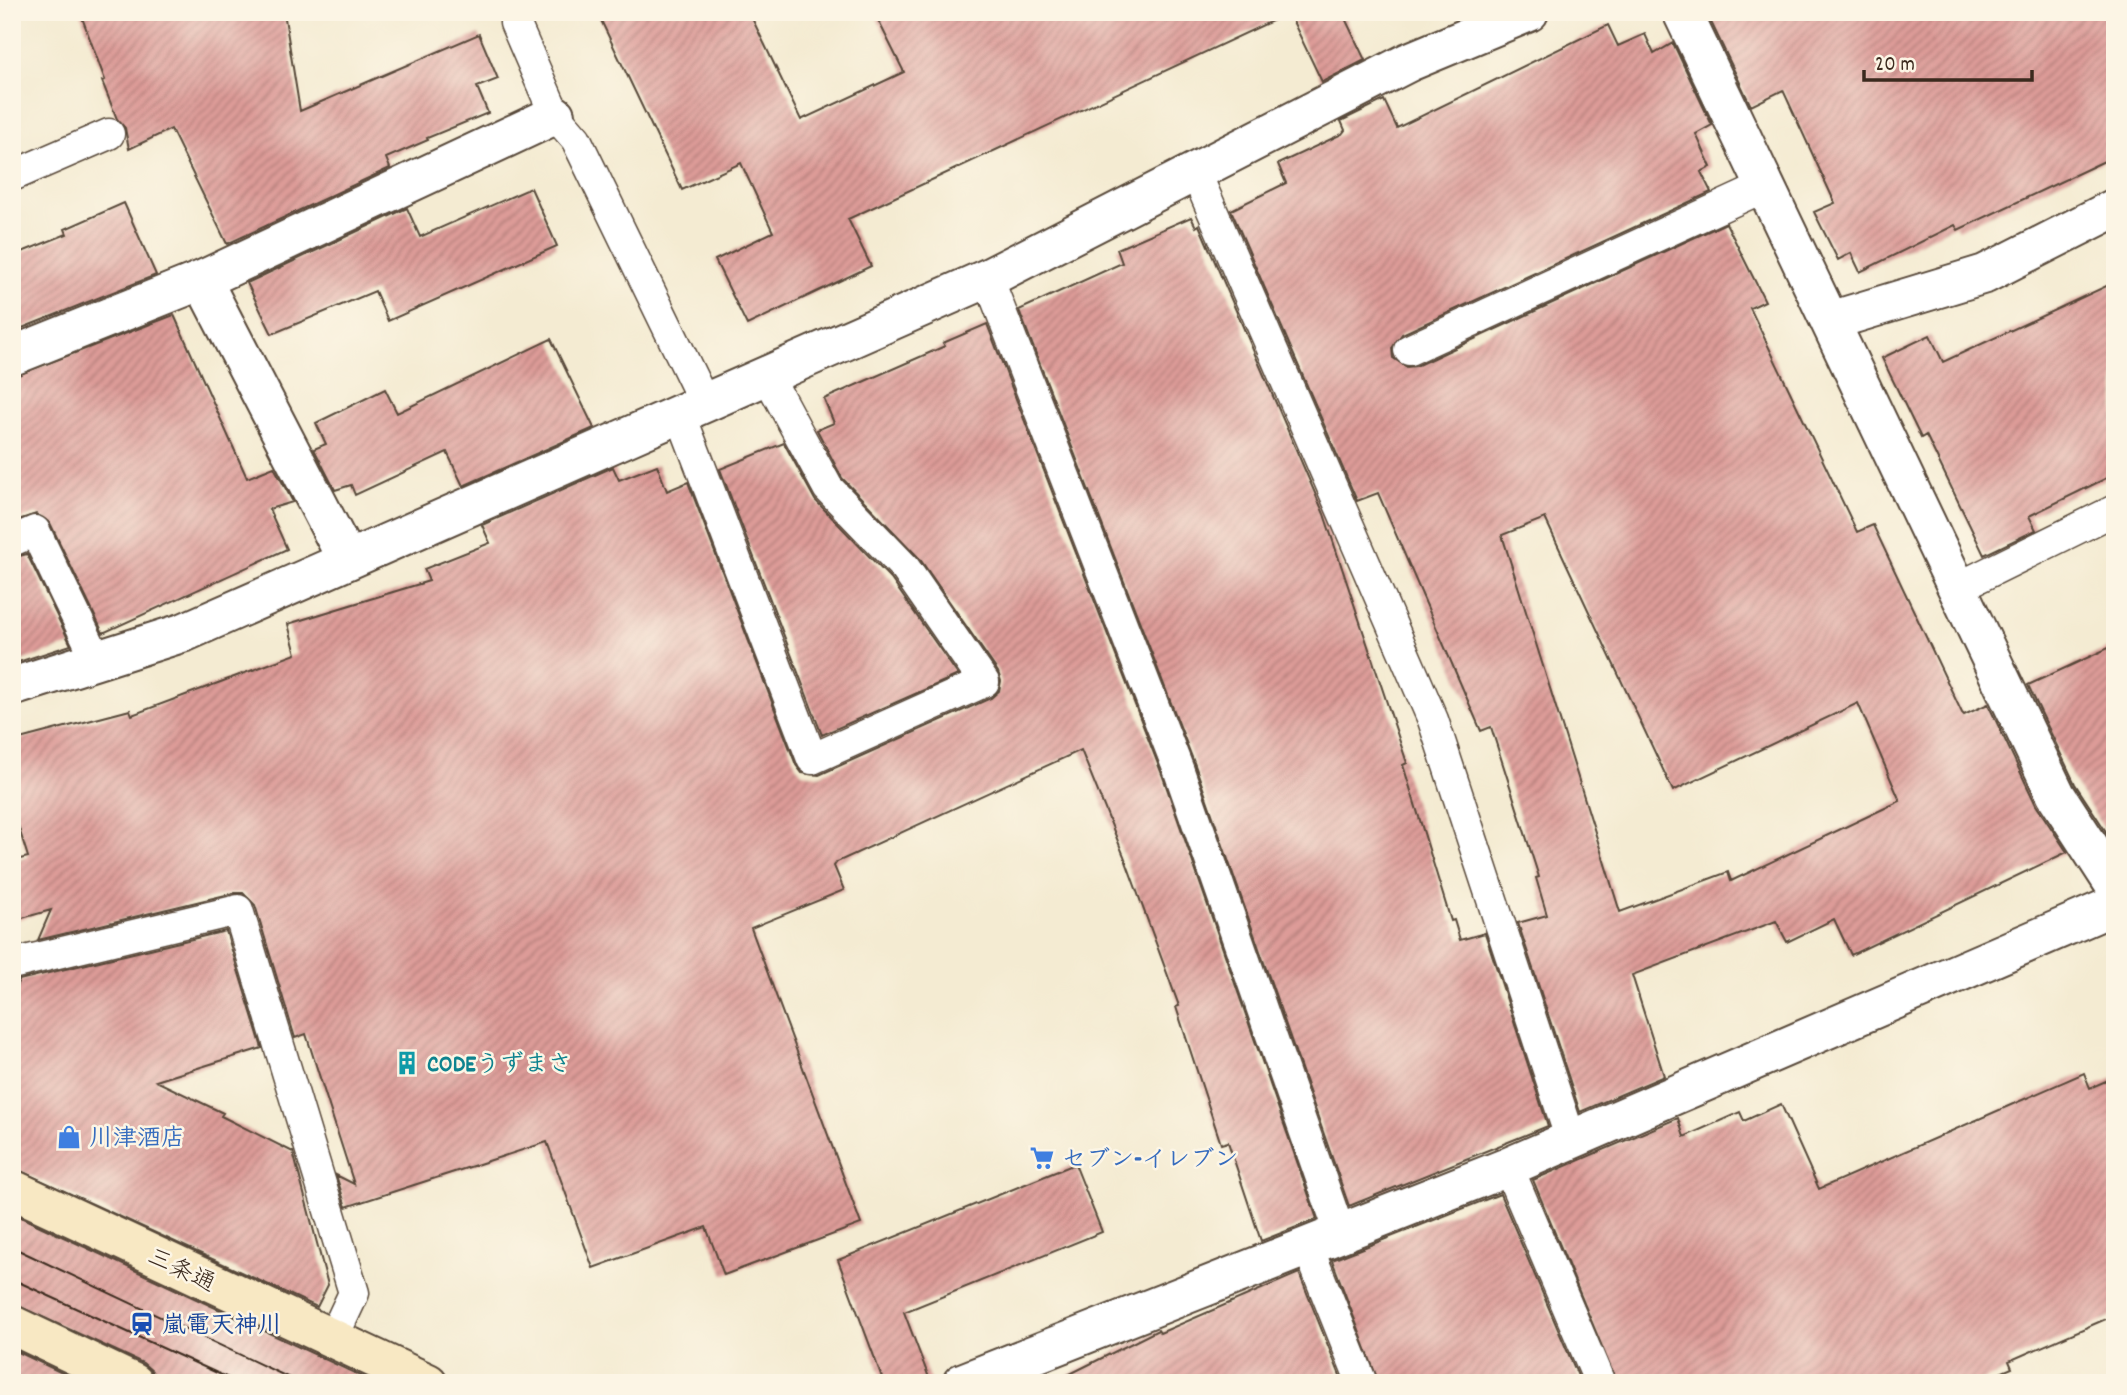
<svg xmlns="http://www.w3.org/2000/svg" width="2127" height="1395" font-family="Dekko,'Klee One',sans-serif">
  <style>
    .building { fill: url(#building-hatch); fill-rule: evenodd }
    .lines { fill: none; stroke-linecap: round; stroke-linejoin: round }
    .lane-casing { stroke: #574739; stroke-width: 33 }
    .street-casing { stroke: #574739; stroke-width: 42 }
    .secondary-casing { stroke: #574739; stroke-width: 42 }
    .lane { stroke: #fff; stroke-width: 30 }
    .street { stroke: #fff; stroke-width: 38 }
    .secondary { stroke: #f8e8c3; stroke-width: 38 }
    .tram { stroke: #3b2a1e; stroke-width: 2 }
    .labels { text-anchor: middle; stroke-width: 5; stroke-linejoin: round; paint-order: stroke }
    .culture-label { font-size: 24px; font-weight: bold; fill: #0d838f; stroke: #fcf5e5; text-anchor: start }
    .shop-label { font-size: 24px; font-weight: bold; fill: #366cbe; stroke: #fcf5e5; text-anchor: start }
    .street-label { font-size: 24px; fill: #3b2a1e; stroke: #fcf5e5 }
    .transit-label { font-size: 24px; font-weight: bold; fill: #164399; stroke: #fcf5e5; text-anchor: start }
  </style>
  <defs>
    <pattern id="building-hatch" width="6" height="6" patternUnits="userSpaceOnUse" patternTransform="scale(1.75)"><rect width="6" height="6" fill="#dd9b98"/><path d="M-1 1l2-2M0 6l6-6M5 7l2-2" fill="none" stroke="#b47f7b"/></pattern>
  </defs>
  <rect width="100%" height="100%" fill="#fcf5e5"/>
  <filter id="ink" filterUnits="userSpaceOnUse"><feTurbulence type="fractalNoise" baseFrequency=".0143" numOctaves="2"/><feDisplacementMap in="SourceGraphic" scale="14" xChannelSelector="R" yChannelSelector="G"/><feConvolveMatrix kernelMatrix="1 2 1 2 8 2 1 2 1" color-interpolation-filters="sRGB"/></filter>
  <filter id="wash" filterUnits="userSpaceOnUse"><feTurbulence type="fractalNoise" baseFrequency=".00686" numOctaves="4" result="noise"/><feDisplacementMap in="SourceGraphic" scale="28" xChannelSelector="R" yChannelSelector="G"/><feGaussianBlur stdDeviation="1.57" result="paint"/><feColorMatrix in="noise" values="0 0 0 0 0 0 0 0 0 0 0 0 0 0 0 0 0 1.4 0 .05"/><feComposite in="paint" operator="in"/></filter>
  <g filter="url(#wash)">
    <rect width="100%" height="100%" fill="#f4ebd2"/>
    <g id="blocks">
      <!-- building -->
      <path class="building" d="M80,12H284L300,111L479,34L498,79L477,87L488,113L427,138L428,140L386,158L390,168L227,244L171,129L129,149L125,128L117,119L102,81L105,80Z
        M597,12H749L801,120L904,72L874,12H1342L1365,60L1322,82L1289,13L848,219L871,266L747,325L715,260L773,232L741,163L682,190Z
        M1728,12H2115V156L1958,230L1955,225L1860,272L1851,253L1838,260L1814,212L1835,203L1783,90L1751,106L1711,22Z
        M1608,25L1618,46L1645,34L1654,54L1673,43L1712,125L1696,134L1711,167L1701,172L1711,192L1402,334L1392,348L1393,358L1407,367L1416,366L1726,223L1765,301L1750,308L1857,532L1873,525L1962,713L1964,715L1988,704L2036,805L2067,852L1851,955L1834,919L1787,942L1776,921L1632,975L1664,1076L1580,1112L1518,923L1547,915L1536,878L1539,877L1491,727L1481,731L1378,493L1357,501L1231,210L1286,183L1278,164L1342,134L1345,130L1341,121L1384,100L1397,128ZM1545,518L1673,791L1858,703L1900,801L1731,881L1728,872L1620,912L1502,535Z
        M531,188L557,246L388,321L375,291L272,334L247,283L407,208L420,237Z
        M124,203L156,275L12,332V256L67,234L65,229Z
        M1191,217L1196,227L1199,225L1324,514L1407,763L1403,765L1451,921L1454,920L1460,940L1485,933L1548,1126L1349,1206L1195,765L1019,310L1122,263L1117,249Z
        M2115,282V474L2029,516L2036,530L1984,555L1926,435L1921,438L1882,358L1930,335L1943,362Z
        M174,315L247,478L274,467L293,502L269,509L287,549L103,633L50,523L36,514L12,522V377Z
        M987,324L1163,777L1317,1219L1261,1241L1228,1142L1221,1144L1176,1007L1179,1006L1124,856L1081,750L837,862L834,866L844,890L751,928L861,1224L724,1275L706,1227L593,1268L547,1142L346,1207L336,1175L354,1184L306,1034L295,1038L255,905L243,893H234L38,940L51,910L12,921V861L28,857L12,806V741L130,710L132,715L296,654L288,624L429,581L424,569L490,543L482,525L613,467L619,480L657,465L667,491L688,482L796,765L802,773L819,775L991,698L999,691L1001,681L998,672L919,558L842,478L817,430L834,423L824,399L945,346L943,343Z
        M551,339L594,428L463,486L447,452L355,495L351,485L335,490L314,449L326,444L316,423L385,389L397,413Z
        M784,443L815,500L891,579L958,675L822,735L720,469Z
        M27,554L71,645L12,664V558Z
        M2115,645V829L2107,833L2075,784L2028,685Z
        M226,931L262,1048L156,1081L223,1113L221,1116L293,1152L328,1285L317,1307L12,1167V994L19,980Z
        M2084,1073L2090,1088L2115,1077V1315L2009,1361L2012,1368L1977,1383H1617L1533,1180L1678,1118L1684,1137L1740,1112L1744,1121L1781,1104L1819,1189Z
        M1075,1164L1102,1232L904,1312L931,1383H884L838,1260Z
        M1500,1194L1581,1383H1379L1332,1260Z
        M12,1213L376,1383H156L152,1371L143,1363L12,1303Z
        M1299,1273L1343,1383H1052L1158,1330L1160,1333Z
        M12,1349L83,1383H12Z"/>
    </g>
  </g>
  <g filter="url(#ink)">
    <use href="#blocks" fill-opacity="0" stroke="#574739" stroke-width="2"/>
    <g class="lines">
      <!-- lane casing -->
      <g class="lane-casing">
        <path id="lane" d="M515,23L555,115L576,139L704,402
          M1195,171L1433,720L1571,1140
          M12,176L109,134
          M988,278L1179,771L1340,1233
          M1409,350L1766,186
          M680,413L812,759L984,682L905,568L828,488L767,375
          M12,541L35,531L97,660
          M1959,587L2115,510
          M12,964L238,910L354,1293L332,1340
          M1508,1167L1600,1383
          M1307,1245L1362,1383"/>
      </g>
      <!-- street casing -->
      <g class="street-casing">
        <path id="street" d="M1682,12L2056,795L2115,886
          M202,280L347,560
          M1830,321L1985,274L2115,208
          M12,356L202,280L555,115
          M12,687L185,632L988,278L1409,62L1529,12
          M962,1383L1508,1167L2115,905"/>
      </g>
      <!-- secondary casing -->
      <g class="secondary-casing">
        <path id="secondary" d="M12,1189L428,1383
          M12,1325L134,1383"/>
      </g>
      <!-- lane -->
      <use href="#lane" class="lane"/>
      <!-- street -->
      <use href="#street" class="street"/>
      <!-- secondary -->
      <use href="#secondary" class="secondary"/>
      <!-- tram -->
      <path class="tram" d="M12,1247L300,1383
        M12,1279L239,1383"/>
    </g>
  </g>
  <!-- icons -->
  <defs>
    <g id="building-bare" transform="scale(1.89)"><path d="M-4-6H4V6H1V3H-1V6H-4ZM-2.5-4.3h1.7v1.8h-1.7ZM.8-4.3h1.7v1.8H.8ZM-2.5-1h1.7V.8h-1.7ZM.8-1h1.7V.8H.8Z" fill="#0f9aa8" stroke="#fcf5e5" stroke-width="2.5" paint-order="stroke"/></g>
    <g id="shop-bare" transform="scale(1.89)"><path d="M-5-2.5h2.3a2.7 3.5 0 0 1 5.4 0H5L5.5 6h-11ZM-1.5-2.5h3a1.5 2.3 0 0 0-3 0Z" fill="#3f7fe0" stroke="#fcf5e5" stroke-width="2.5" paint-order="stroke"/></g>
    <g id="supermarket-bare" transform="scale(1.89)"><path d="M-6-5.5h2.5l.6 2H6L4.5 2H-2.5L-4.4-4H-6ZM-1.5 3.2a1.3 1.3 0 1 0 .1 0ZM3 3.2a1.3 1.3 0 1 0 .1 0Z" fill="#3f7fe0" stroke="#fcf5e5" stroke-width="2.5" paint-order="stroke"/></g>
    <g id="station-bare" transform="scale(1.89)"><path d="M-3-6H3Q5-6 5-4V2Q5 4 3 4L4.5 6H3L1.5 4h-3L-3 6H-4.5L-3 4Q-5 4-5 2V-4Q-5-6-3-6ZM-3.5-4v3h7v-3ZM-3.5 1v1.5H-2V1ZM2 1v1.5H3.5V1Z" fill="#1a4fb4" stroke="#fcf5e5" stroke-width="2.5" paint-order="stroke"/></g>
  </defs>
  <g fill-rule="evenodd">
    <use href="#building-bare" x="407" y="1063"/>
    <use href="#shop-bare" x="69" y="1137"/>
    <use href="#supermarket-bare" x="1042" y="1158"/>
    <use href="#station-bare" x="142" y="1324"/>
  </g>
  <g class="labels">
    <!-- culture labels -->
    <g class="culture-label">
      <text x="427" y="1071">CODEうずまさ</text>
    </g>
    <!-- shop labels -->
    <g class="shop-label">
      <text x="89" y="1145">川津酒店</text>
      <text x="1062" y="1166">セブン-イレブン</text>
    </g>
    <!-- street labels -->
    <g class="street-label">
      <text transform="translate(182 1269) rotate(25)" y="8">三条通</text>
    </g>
    <!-- transit labels -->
    <g class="transit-label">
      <text x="162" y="1332">嵐電天神川</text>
    </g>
  </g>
  <!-- margin -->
  <rect width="2127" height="1395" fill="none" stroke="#fcf5e5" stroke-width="42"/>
  <!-- scale -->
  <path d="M1864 70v10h168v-10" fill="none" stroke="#3b2a1e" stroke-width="3.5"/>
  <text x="1875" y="70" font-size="21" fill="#3b2a1e" stroke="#fcf5e5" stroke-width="5" paint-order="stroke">20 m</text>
</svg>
